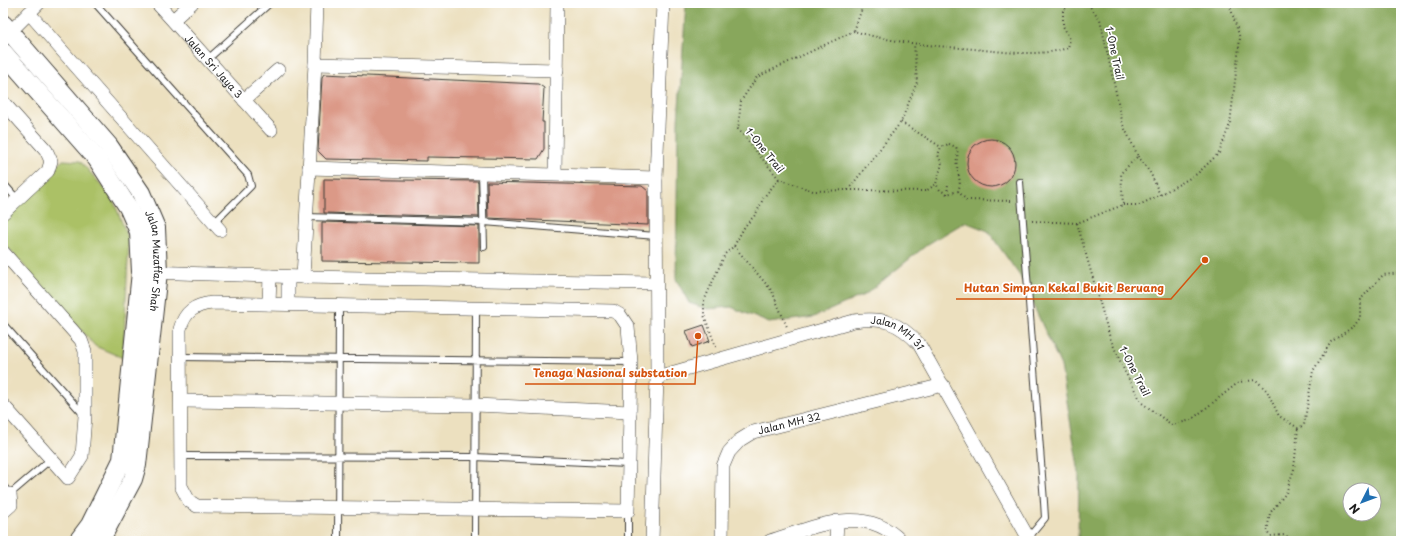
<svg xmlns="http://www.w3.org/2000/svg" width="1404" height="544" font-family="'Playpen Sans',sans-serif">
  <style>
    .green { fill: #abc166; stroke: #646e41 }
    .forest { fill: #88a75b; stroke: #52623c; fill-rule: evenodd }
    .building { fill: #db9987 }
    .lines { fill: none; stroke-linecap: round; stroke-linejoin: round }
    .lane-casing { stroke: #3b3934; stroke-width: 8 }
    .street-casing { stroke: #3b3934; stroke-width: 14 }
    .secondary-casing { stroke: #3b3934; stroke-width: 20 }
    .path { stroke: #3b3934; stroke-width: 2; stroke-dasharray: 1 3; stroke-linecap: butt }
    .lane { stroke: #fff; stroke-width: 6 }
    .street { stroke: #fff; stroke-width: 13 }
    .secondary { stroke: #fff; stroke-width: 18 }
    .labels { text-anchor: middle; stroke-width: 3.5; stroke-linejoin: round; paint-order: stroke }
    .street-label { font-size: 10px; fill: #1c1c1c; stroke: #fff }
    .leader { fill: none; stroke: #d4530e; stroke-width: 1.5 }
    .callout-dot { fill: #d4530e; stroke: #fff; stroke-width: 1.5 }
    .callout-label { font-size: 11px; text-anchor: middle; font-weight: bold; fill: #d4530e; stroke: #fff; stroke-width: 3.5; stroke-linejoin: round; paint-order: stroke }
  </style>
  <rect width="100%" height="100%" fill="#fff"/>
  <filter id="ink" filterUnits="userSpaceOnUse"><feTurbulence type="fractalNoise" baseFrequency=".025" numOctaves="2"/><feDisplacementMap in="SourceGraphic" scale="8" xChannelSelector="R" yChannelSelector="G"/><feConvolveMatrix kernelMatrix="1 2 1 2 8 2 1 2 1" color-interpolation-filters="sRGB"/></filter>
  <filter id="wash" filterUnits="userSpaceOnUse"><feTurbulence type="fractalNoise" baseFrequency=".012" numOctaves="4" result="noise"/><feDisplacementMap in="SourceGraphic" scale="16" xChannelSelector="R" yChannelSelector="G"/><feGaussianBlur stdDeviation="0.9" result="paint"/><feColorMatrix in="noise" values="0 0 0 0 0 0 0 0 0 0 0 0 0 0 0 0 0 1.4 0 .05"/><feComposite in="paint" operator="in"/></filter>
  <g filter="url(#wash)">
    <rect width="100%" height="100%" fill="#ece0bf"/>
    <!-- green -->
    <path class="green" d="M63,160L80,161L112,197L129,240L123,358L95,346L3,242V217Z"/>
    <!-- forest -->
    <path class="forest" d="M686,3H1401V541H1078L1079,473L1061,366L1020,276L988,231L965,222L928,244L866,294L814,317L769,323L731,307L707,309L689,303L676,279L678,122ZM1350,490H1374V514H1350Z"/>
    <g id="blocks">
      <!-- building -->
      <path class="building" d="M324,74L538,84L544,88L542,122H544V149L538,159L427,157V161L326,159L318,151L322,77Z
        M967 163a24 24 0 1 1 48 0a24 24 0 1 1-48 0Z
        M324,179L478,181L479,217L324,213Z
        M487,182L642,186L648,191V225L488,218Z
        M322,222L479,226V263L322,261Z
        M704,325L710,341L692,347L686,331Z"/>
    </g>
  </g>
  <g filter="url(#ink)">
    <use href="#blocks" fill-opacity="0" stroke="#3b3934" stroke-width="1"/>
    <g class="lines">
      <!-- lane casing -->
      <g class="lane-casing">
        <path id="lane" d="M95,3L248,175L251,186L213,224
          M208,59L270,3
          M482,172L484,247
          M1020,182L1044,502L1045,518L1029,537
          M3,183L17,199
          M306,217L484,222L656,236
          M3,324L84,415
          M182,357L631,362
          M181,456L474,457L628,464
          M3,486L10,494L51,459
          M338,541L339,305
          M475,541L476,308
          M628,541V511"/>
      </g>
      <!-- street casing -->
      <g class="street-casing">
        <g id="street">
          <path id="s1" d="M157,3L271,130"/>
          <path d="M29,13L220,230"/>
          <path d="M173,20L192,3"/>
          <path d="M3,39L39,3"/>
          <path d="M315,64L557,70"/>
          <path d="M244,100L278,70"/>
          <path d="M3,102L46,150L51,161L48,171L3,213"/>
          <path d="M309,168L656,178"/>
          <path d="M555,174L557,3"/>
          <path d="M3,252L81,340L85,351V416L82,456L68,478L3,405"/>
          <path d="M149,272L303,277L655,283"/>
          <path d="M288,277V304"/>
          <path d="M303,277L315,64L317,3"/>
          <path d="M212,303L613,311L620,315L628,327L631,362L628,511L197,506L189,501L181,486L180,329C185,311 195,305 212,303Z"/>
          <path d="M269,304L270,276"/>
          <path id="s2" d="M657,377L854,321C882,317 899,322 919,344L1030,541"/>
          <path d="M181,401L475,405L630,412"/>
          <path d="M3,512L11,505L10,494"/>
          <path d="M652,541L657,377L656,178L663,3"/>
          <path id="s3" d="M722,541L723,466L729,452L740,440L753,432L943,385"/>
          <path d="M770,541C813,528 864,502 901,541"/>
          <path d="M836,541L837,521"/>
        </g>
      </g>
      <!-- secondary casing -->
      <g class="secondary-casing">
        <g id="secondary">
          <path id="s4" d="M3,24L109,146L141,193L156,228L158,272L137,465L133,479L100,541"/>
          <path d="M3,52L97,159L128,207L139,232L141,272L122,460L90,525L78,541"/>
        </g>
      </g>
      <!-- path -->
      <path class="path" d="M864,3L854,31C893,43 934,46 974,49C1004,52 1039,57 1068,48L1070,39L1063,26V11L1071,3
        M1080,3L1088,4L1100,19L1123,125L1138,156L1121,173L1123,205L1077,223L1110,338L1125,372L1142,403L1172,425L1191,420L1239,382L1256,380L1267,391L1279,416L1298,428L1304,425L1313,371L1331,342L1354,326L1360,318V300L1383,275L1401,273
        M854,31L757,77L741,101L738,129L779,179L813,191L848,190L901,122L917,82L914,44
        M901,122L941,147
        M949,144L956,147C960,156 955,158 957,166C958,176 962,182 958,191L947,194L940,190L936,184L942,164L938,155L941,147Z
        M1138,156L1151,174L1160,195
        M848,190L926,191L936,184
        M958,191L966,200L1013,201
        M947,194L948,184
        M1123,205H1139L1160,195L1197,174L1219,153L1230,124L1240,38L1229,3
        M1032,221L1077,223
        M734,246L772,291L787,327
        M716,347L704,315V301L725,254L734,246L745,226L756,214L764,197L779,179
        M1294,541L1285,535L1270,536L1267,532L1270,513L1286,493L1294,469L1298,428"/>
      <!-- lane -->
      <use href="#lane" class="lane"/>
      <!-- street -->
      <use href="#street" class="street"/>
      <!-- secondary -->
      <use href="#secondary" class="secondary"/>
    </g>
  </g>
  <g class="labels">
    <!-- street labels -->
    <g class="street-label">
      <text transform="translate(1115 53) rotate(78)" y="4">1-One Trail</text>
      <text dy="4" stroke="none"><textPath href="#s1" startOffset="85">Jalan Sri Jaya 3</textPath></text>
      <text transform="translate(765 150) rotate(51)" y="4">1-One Trail</text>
      <text dy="4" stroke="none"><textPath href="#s4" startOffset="289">Jalan Muzaffar Shah</textPath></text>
      <text dy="4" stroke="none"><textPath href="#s2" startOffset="252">Jalan MH 31</textPath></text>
      <text transform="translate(1135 371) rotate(63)" y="4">1-One Trail</text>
      <text dy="4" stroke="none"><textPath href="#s3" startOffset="159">Jalan MH 32</textPath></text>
    </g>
  </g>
  <!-- callouts -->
  <path class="leader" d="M1205 260L1171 299H956M698 336L695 384H525"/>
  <g class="callout-dot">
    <circle cx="1205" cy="260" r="4"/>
    <circle cx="698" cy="336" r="4"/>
  </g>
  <g class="callout-label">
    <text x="1064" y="292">Hutan Simpan Kekal Bukit Beruang</text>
    <text x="610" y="377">Tenaga Nasional substation</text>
  </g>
  <!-- margin -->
  <rect width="1404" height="544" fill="none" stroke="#fff" stroke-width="16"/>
  <!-- north arrow -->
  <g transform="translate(1362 502) rotate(228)"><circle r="19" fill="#ffffff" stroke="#a4a4a4"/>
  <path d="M0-3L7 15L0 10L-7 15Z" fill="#1f6fb2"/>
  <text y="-6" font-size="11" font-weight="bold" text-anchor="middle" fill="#1c1c1c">N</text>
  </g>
</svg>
